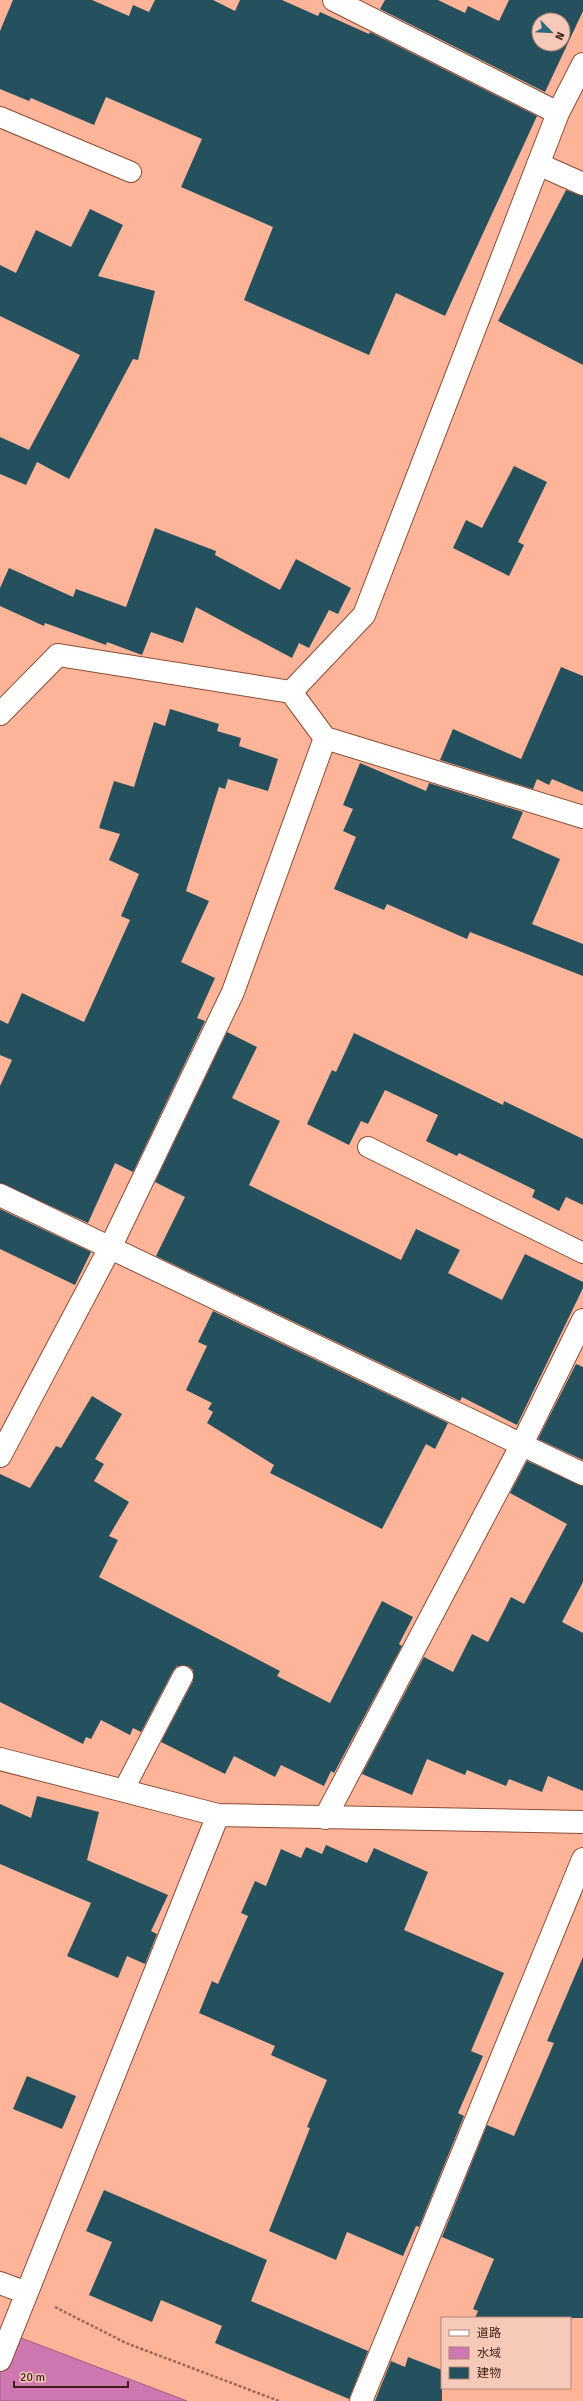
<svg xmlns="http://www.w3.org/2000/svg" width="583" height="2401" font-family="Signika,'Noto Sans JP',sans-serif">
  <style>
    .water { fill: #cf77b1; stroke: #a35d82 }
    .building { fill: #25505d; fill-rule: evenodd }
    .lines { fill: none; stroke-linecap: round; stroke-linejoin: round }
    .lane-casing { stroke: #8d4c34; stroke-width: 22 }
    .street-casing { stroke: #8d4c34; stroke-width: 24 }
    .path { stroke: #996754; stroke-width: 2.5; stroke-dasharray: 3 2; stroke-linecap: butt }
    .lane { stroke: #fff; stroke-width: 20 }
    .street { stroke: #fff; stroke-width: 22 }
  </style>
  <rect width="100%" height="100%" fill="#feb498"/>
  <!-- water -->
  <path class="water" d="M0,2330L187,2401H0Z"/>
  <!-- building -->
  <path class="building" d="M13,0H92L129,16L133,5L149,12L155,0H213L235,11L240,0H282L318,16L320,12L369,34L370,32L537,116L445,316L396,293L369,355L244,300L273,227L181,187L202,139L106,97L94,125L31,98L29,101L0,89V31Z
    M385,0H438L465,13L468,6L499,21L509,0H583V11L545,92L380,9ZM539,20H563V44H539Z
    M566,190L583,196V365L498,321Z
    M90,209L123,225L98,276L155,291L138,360L133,359L69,479L37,462L26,485L0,474V437L29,450L80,355L0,316V265L16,273L36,230L71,247Z
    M514,466L547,482L518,542L524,545L509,576L453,548L466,520L482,528Z
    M155,528L216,551L215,555L280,590L296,559L351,588L338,614L329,610L309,648L299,643L292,658L196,607L183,643L151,632L142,655L107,642L106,645L45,623L44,626L0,606V588L9,568L73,597L76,589L126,607Z
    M561,667L583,676V792L552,779L549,785L537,779L533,789L440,760L453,729L521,759Z
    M170,709L219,724L217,731L241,738L239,746L278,759L268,791L228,779L225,789L219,787L186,891L209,901L181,962L215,978L197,1018L205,1021L133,1172L115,1163L88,1223L0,1183V1086L12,1060L0,1055V1020L8,1024L22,993L84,1022L130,920L121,916L139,874L109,860L120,834L99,828L114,781L134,787L154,722L165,726Z
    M360,763L426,791L429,783L523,812L512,838L560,859L532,924L583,944V976L470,932L467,939L387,904L384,910L334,889L356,837L343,831L353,809L343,805Z
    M227,1032L257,1047L232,1098L280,1121L249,1185L401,1260L416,1229L460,1250L448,1273L502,1300L525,1254L583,1282V1288L517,1425L462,1397L460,1401L156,1256L185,1197L155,1182Z
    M354,1033L503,1105L504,1101L583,1139V1205L566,1197L559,1211L532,1197L535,1190L459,1153L457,1156L426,1141L438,1115L385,1090L368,1124L361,1121L349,1145L307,1124L332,1070L336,1072Z
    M0,1209L91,1252L75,1285L0,1249Z
    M213,1311L448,1423L435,1449L426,1444L382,1529L270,1473L274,1465L207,1423L213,1412L208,1409L212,1403L186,1390L207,1346L198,1342Z
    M576,1364L583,1367V1460L538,1439Z
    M92,1396L122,1414L95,1459L104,1464L94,1481L129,1502L109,1536L118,1540L99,1577L280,1671L277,1676L330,1703L382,1601L413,1617L399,1644L402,1646L334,1773L331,1771L324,1786L281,1765L275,1777L234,1756L225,1774L161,1742L193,1681V1670L188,1666H177L173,1671L141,1732L133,1728L130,1735L101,1720L91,1739L86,1737L83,1744L0,1702V1474L30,1488L56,1446L61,1448Z
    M527,1461L583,1486V1582L562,1622L583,1633V1791L548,1776L542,1792L509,1779L506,1786L467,1770L465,1775L427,1759L412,1795L362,1774L424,1657L453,1672L472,1634L488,1642L511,1597L524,1604L567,1524L510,1493Z
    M37,1796L99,1812L87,1860L168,1895L151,1931L157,1934L145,1964L127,1956L118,1978L67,1956L91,1903L0,1864V1804L31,1818Z
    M326,1845L367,1863L374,1848L428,1872L404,1930L504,1973L471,2051L483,2056L458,2113L464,2116L419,2227L416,2226L403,2256L347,2232L336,2260L269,2231L310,2128L307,2127L327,2080L271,2055L275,2046L199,2013L212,1981L218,1984L248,1916L241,1913L255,1881L266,1886L281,1849L301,1858L306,1847L322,1854Z
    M583,1957V2318H475L478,2311L473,2309L494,2259L442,2237L487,2125L514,2136L554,2043L547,2041Z
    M27,2076L76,2096L62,2129L13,2109Z
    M104,2190L267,2260L251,2301L368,2351L349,2399L215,2343L222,2326L161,2300L152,2322L89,2295L112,2242L86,2231Z
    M408,2357L442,2370V2401H375L391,2361L405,2367Z"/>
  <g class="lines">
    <!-- lane casing -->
    <g class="lane-casing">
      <path id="lane" d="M0,117L131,172
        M368,1147L583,1253
        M123,1791L183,1676"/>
    </g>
    <!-- street casing -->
    <g class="street-casing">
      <path id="street" d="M334,0L558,113
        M538,164L583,184
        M291,692L364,615L558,113L583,64
        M0,714L58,655L291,692L325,738L233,992L110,1248L0,1456
        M325,738L583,817
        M0,1195L583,1474
        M0,1759L218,1815L583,1822
        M325,1818L522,1444L583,1320
        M0,2283L27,2293
        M0,2360L218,1815
        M361,2401L583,1859"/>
    </g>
    <!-- path -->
    <path class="path" d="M55,2307L126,2343L279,2401"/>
    <!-- lane -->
    <use href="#lane" class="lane"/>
    <!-- street -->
    <use href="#street" class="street"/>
  </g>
  <!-- legend -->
  <rect x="441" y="2317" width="130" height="72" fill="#f7c9b9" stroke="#ac8577"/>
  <rect x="449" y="2330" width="20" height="6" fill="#ffffff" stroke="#ac8577"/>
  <text x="477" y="2337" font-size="12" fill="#3c1f15">道路</text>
  <rect x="449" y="2347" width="20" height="12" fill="#cf77b1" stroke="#ac8577"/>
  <text x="477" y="2357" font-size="12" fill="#3c1f15">水域</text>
  <rect x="449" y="2367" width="20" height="12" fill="#25505d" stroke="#ac8577"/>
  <text x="477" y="2377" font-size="12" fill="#3c1f15">建物</text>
  <!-- north arrow -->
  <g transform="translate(551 32) rotate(114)"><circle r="19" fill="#f7c9b9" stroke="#ac8577"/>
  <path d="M0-3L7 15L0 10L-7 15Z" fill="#2a6b7f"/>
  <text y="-6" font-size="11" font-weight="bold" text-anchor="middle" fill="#3c1f15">N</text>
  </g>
  <!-- scale -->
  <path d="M14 2381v6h114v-6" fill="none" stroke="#3c1f15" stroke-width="2"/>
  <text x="20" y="2381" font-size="12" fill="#3c1f15" stroke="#f7c9b9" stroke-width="3" paint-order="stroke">20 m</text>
</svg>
